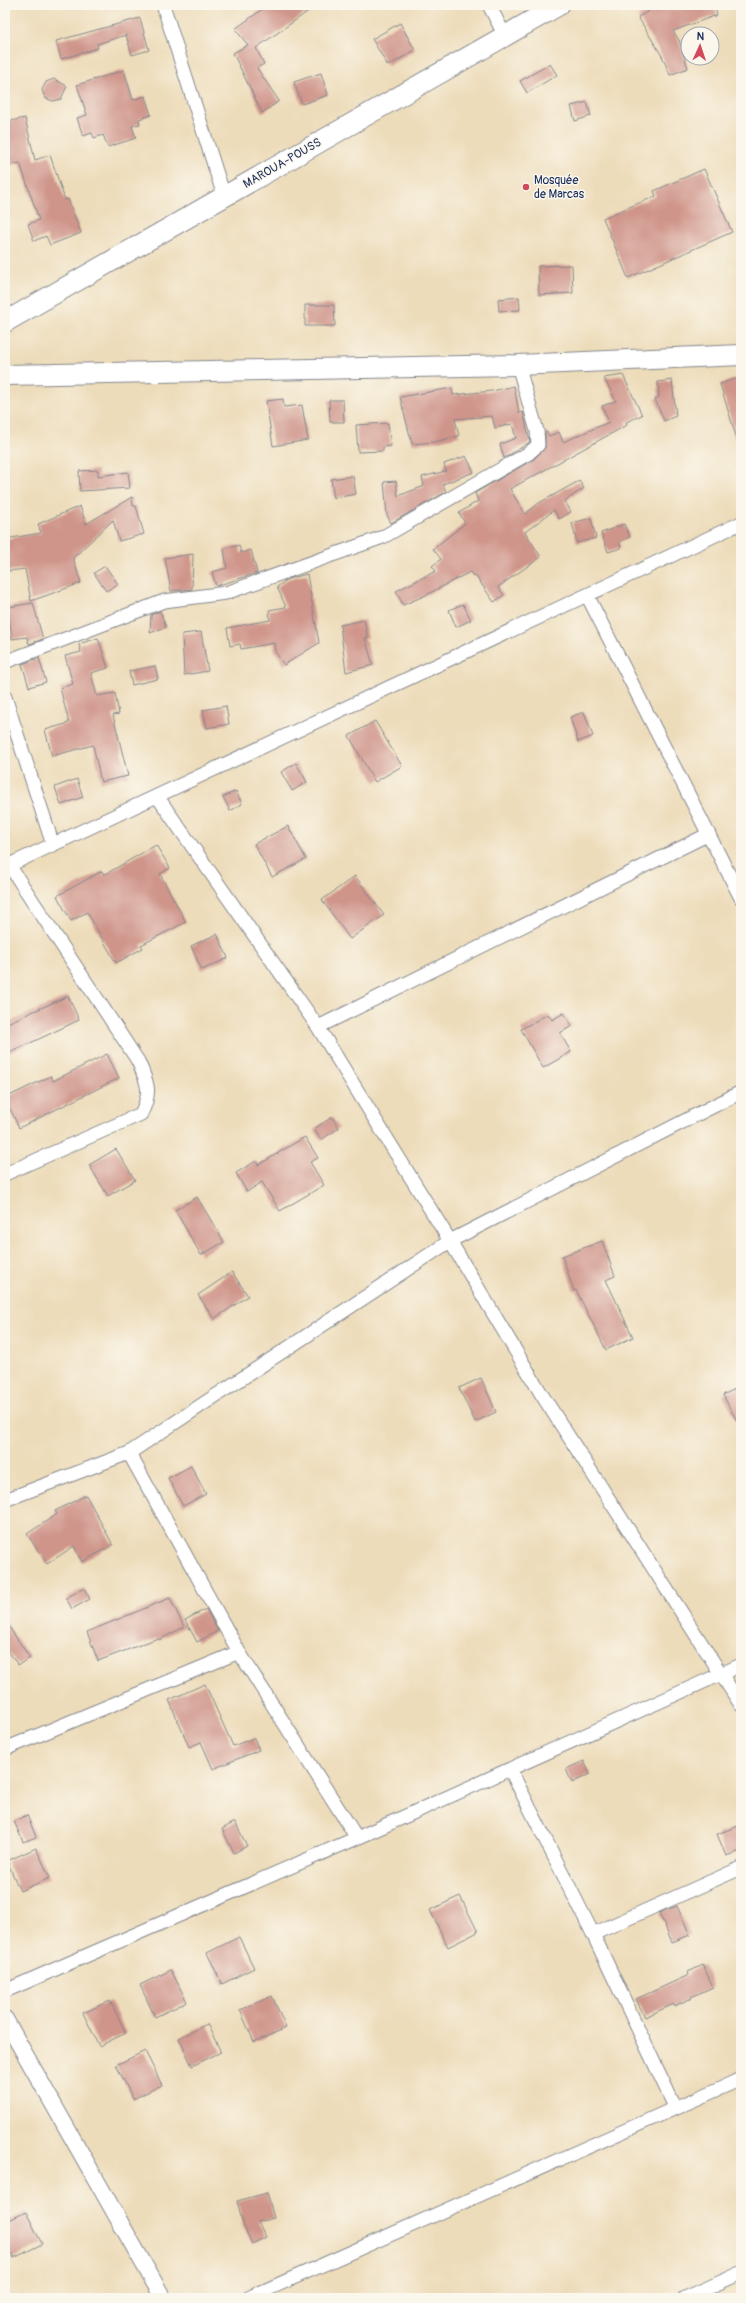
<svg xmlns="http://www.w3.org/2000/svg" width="746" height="2303" font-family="Pangolin,sans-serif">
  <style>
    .building { fill: #cf948a }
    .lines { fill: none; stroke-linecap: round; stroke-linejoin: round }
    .minor-casing { stroke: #84868c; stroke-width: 15 }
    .tertiary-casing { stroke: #84868c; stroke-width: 18 }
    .primary-casing { stroke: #84868c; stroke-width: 22 }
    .minor { stroke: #fff; stroke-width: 13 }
    .tertiary { stroke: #fff; stroke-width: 16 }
    .primary { stroke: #fff; stroke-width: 20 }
    .poi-dot { fill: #d1495b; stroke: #fbf7ec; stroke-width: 1.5 }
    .labels { text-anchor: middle; stroke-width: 3; stroke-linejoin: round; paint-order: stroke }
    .street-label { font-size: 12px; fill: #1b2f5e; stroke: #fbf7ec }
    .poi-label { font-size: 12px; fill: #1b2f5e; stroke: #fbf7ec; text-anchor: start }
  </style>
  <rect width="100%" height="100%" fill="#fbf7ec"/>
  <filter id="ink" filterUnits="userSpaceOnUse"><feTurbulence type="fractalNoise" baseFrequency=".025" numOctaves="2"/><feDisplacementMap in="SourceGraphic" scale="8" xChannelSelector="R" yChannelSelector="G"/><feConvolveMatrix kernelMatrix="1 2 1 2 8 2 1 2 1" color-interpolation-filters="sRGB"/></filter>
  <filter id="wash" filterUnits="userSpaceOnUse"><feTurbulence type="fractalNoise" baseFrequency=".012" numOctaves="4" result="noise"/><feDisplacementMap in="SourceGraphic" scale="16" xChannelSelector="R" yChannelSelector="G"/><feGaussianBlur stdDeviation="0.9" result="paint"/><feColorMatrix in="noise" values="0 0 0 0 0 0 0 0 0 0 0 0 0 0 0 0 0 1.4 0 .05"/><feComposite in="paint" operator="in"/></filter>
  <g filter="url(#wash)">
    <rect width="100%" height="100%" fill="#eddcba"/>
    <g id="blocks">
      <!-- building -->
      <path class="building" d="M268,5H317L256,48L264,64L257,68L279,101L262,113L233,53L248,45L235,29Z
        M676,5H714L717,15L673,31L679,40L688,68L670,75L662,56L638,17L658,6L661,10Z
        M140,18L149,50L132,55L126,35L97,44L98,48L61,59L56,41Z
        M400,23L415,50L388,66L372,39Z
        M550,64L557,75L527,93L520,81Z
        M124,70L133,100L145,96L151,115L139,119L140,124L132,126L136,138L108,147L103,135L94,138L92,133L83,136L77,118L87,115L77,85Z
        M321,73L328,95L302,104L294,82Z
        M54,79L67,86L61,99L53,101L45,98L42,90L46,82Z
        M587,102L591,116L575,121L571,106Z
        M25,118L35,160L50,155L65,200L68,199L81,233L50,245L46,236L34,241L28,224L39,220L20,163L5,166V122Z
        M704,169L732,232L628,278L603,218L656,196L654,191Z
        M572,265L573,293L539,295L538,266Z
        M519,297L520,310L499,311L498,299Z
        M305,305H334L335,326H305Z
        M623,375L642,415L626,422L627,425L510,489L525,514L539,503L579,481L584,488L565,501L571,512L559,519L554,510L525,532L541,557L498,587L504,595L494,602L475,575L473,576L470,572L426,595L403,605L396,591L436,571L432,566L441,559L433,549L465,523L459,513L478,501L475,493L534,459L545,448V433L547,432L549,436L559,432L563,442L609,422L602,406L616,401L604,378Z
        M741,377V442L738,443L720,384Z
        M672,380L676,416L664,421L655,399L659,397L658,382Z
        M514,386L519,413L523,412L530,442L504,458L500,444L516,438L512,424L495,428L492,416L455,419L459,436L434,442L412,444L400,397L452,388L453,395L492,391Z
        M283,399L284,407L302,405L308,440L273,446L266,401Z
        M329,400H343L344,422H330Z
        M388,423L391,446L383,447V451L358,452L356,425Z
        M466,456L474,472L443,484L446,492L391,523L387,515L384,482L396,481L398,496L424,486L422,477L446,471L444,464Z
        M98,470V476L128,472L130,488L80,491L79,471Z
        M353,476L356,494L334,498L331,479Z
        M132,497L133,506H136L144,534L119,541L113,520L73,558L81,583L31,601L25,569L9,571L5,539L41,533L38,524L80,506L86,524Z
        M591,518L596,538L577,543L572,523Z
        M624,524L630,537L619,542L621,548L608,552L601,533Z
        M239,545L241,553L251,550L257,573L216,586L212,572L227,568L224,549Z
        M193,554L192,589L171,591L165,558Z
        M105,566L118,584L106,591L94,573Z
        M307,574L319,643L284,665L275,651L274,643L241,649L240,644L230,646L227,628L270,620L269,610L286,607L277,587L288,579Z
        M33,603L43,639L29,644L27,637L12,639L8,607Z
        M463,604L471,620L456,627L449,610Z
        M160,611L166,627L150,633L151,615Z
        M364,620L368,638H365L373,665L346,672L340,625Z
        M201,632L208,671L184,675L182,634Z
        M98,638L108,668L91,673L97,696L115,693L119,714L113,715L128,776L101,782L93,745L52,756L45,730L69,723L60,688L73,684L65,656L81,652L79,644Z
        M39,658L46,682L29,687L22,664Z
        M155,666L158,679L132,685L129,671Z
        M226,706L229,724L207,728L203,710Z
        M584,712L593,736L578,742L570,717Z
        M375,721L402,766L375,782L349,736Z
        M296,763L307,782L292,791L281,772Z
        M77,779L83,797L61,805L55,787Z
        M236,791L242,804L230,811L223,797Z
        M288,826L306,859L272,877L254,844Z
        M156,845L170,868L160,874L186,922L141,945L143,948L116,963L87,912L71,921L57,896L102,871L104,875Z
        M355,876L384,915L350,939L322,900Z
        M217,934L228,958L202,970L191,946Z
        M68,996L79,1020L5,1055V1024Z
        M564,1013L572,1026L560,1033L571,1052L543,1068L521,1029L548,1014L552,1020Z
        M107,1054L119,1078L19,1128L5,1098L51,1076L53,1081Z
        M332,1117L339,1128L321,1140L314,1129Z
        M305,1137L318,1158L310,1162L324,1185L280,1211L262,1182L247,1192L236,1173L256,1161L258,1165Z
        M116,1149L135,1180L108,1196L89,1165Z
        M197,1197L224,1242L201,1255L175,1210Z
        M602,1241L615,1276L606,1280L633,1337L606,1350L576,1290L574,1291L562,1256Z
        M232,1272L248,1296L214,1319L198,1295Z
        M481,1378L496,1412L475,1422L459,1388Z
        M741,1386V1429L723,1395Z
        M191,1466L206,1494L183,1506L168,1478Z
        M86,1495L113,1545L82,1562L74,1546L47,1564L27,1534L57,1514L55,1511Z
        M84,1588L90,1599L72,1609L66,1598Z
        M170,1598L184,1627L159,1640L158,1638L98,1661L87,1632Z
        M206,1609L218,1631L197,1642L185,1620Z
        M5,1621L30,1658L18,1665L5,1647Z
        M205,1684L233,1746L254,1738L259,1750L213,1769L201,1742L189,1747L169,1700Z
        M584,1761L590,1774L572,1783L566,1769Z
        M27,1815L36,1837L23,1842L14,1821Z
        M235,1822L247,1846L234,1853L222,1829Z
        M741,1825V1851L726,1856L717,1834Z
        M36,1848L50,1878L20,1891L7,1861Z
        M460,1896L478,1932L448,1947L430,1910Z
        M677,1906L690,1935L672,1942L659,1913Z
        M239,1937L254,1968L222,1984L207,1953Z
        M703,1965L713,1987L691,1997L692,1998L674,2006V2004L645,2017L636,1999L689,1975L688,1972Z
        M171,1970L187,2002L155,2017L140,1985Z
        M272,1996L286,2028L254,2042L240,2010Z
        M110,2001L126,2033L99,2046L83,2013Z
        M207,2024L221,2052L192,2066L179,2038Z
        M145,2051L162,2085L133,2099L116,2065Z
        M267,2193L274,2218L258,2222L266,2237L252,2244L244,2227L237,2201Z
        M26,2212L42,2244L14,2258L5,2239V2222Z"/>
    </g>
  </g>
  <g filter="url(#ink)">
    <use href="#blocks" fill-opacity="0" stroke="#84868c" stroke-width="1"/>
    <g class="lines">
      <!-- minor casing -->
      <g class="minor-casing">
        <path id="minor" d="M163,5L224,196
          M489,5L505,36
          M587,595L741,898
          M5,662L164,601L226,593L383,537L529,453L538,445L537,431L518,365
          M5,697L53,845
          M157,796L318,1027L450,1241L542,1395L741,1705
          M5,867L741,523
          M318,1027L709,834
          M5,1174L141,1114C152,1091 148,1084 138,1061L9,865
          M129,1453L450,1241L741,1092
          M5,1500L129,1453L239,1652L357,1838
          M5,1749L239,1652
          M510,1769L593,1934L675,2107
          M593,1934L741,1868
          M5,1991L357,1838L741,1665
          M248,2298L741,2079
          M685,2298L741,2273"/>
      </g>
      <!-- tertiary casing -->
      <g class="tertiary-casing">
        <path id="tertiary" d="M5,2019L163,2298"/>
      </g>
      <!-- primary casing -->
      <g class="primary-casing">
        <path id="primary" d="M5,322L559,5
          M5,375L518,365L741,355"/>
      </g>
      <!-- minor -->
      <use href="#minor" class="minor"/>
      <!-- tertiary -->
      <use href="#tertiary" class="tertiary"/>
      <!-- primary -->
      <use href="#primary" class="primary"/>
    </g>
  </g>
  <!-- markers -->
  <circle class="poi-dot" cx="526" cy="187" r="4"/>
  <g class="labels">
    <!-- street labels -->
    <g class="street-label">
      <text transform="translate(282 163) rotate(-30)" y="4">MAROUA-POUSS</text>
    </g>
    <!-- poi labels -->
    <g class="poi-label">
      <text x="534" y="184">Mosquée<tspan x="534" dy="14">de Marcas</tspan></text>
    </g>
  </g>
  <!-- margin -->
  <rect width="746" height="2303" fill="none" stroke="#fbf7ec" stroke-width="20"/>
  <!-- north arrow -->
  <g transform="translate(700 46) rotate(3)"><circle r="19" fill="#fbf7ec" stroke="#a1a7b3"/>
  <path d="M0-3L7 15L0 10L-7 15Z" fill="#d1495b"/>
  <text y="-6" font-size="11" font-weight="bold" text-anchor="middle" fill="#1b2f5e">N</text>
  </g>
</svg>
